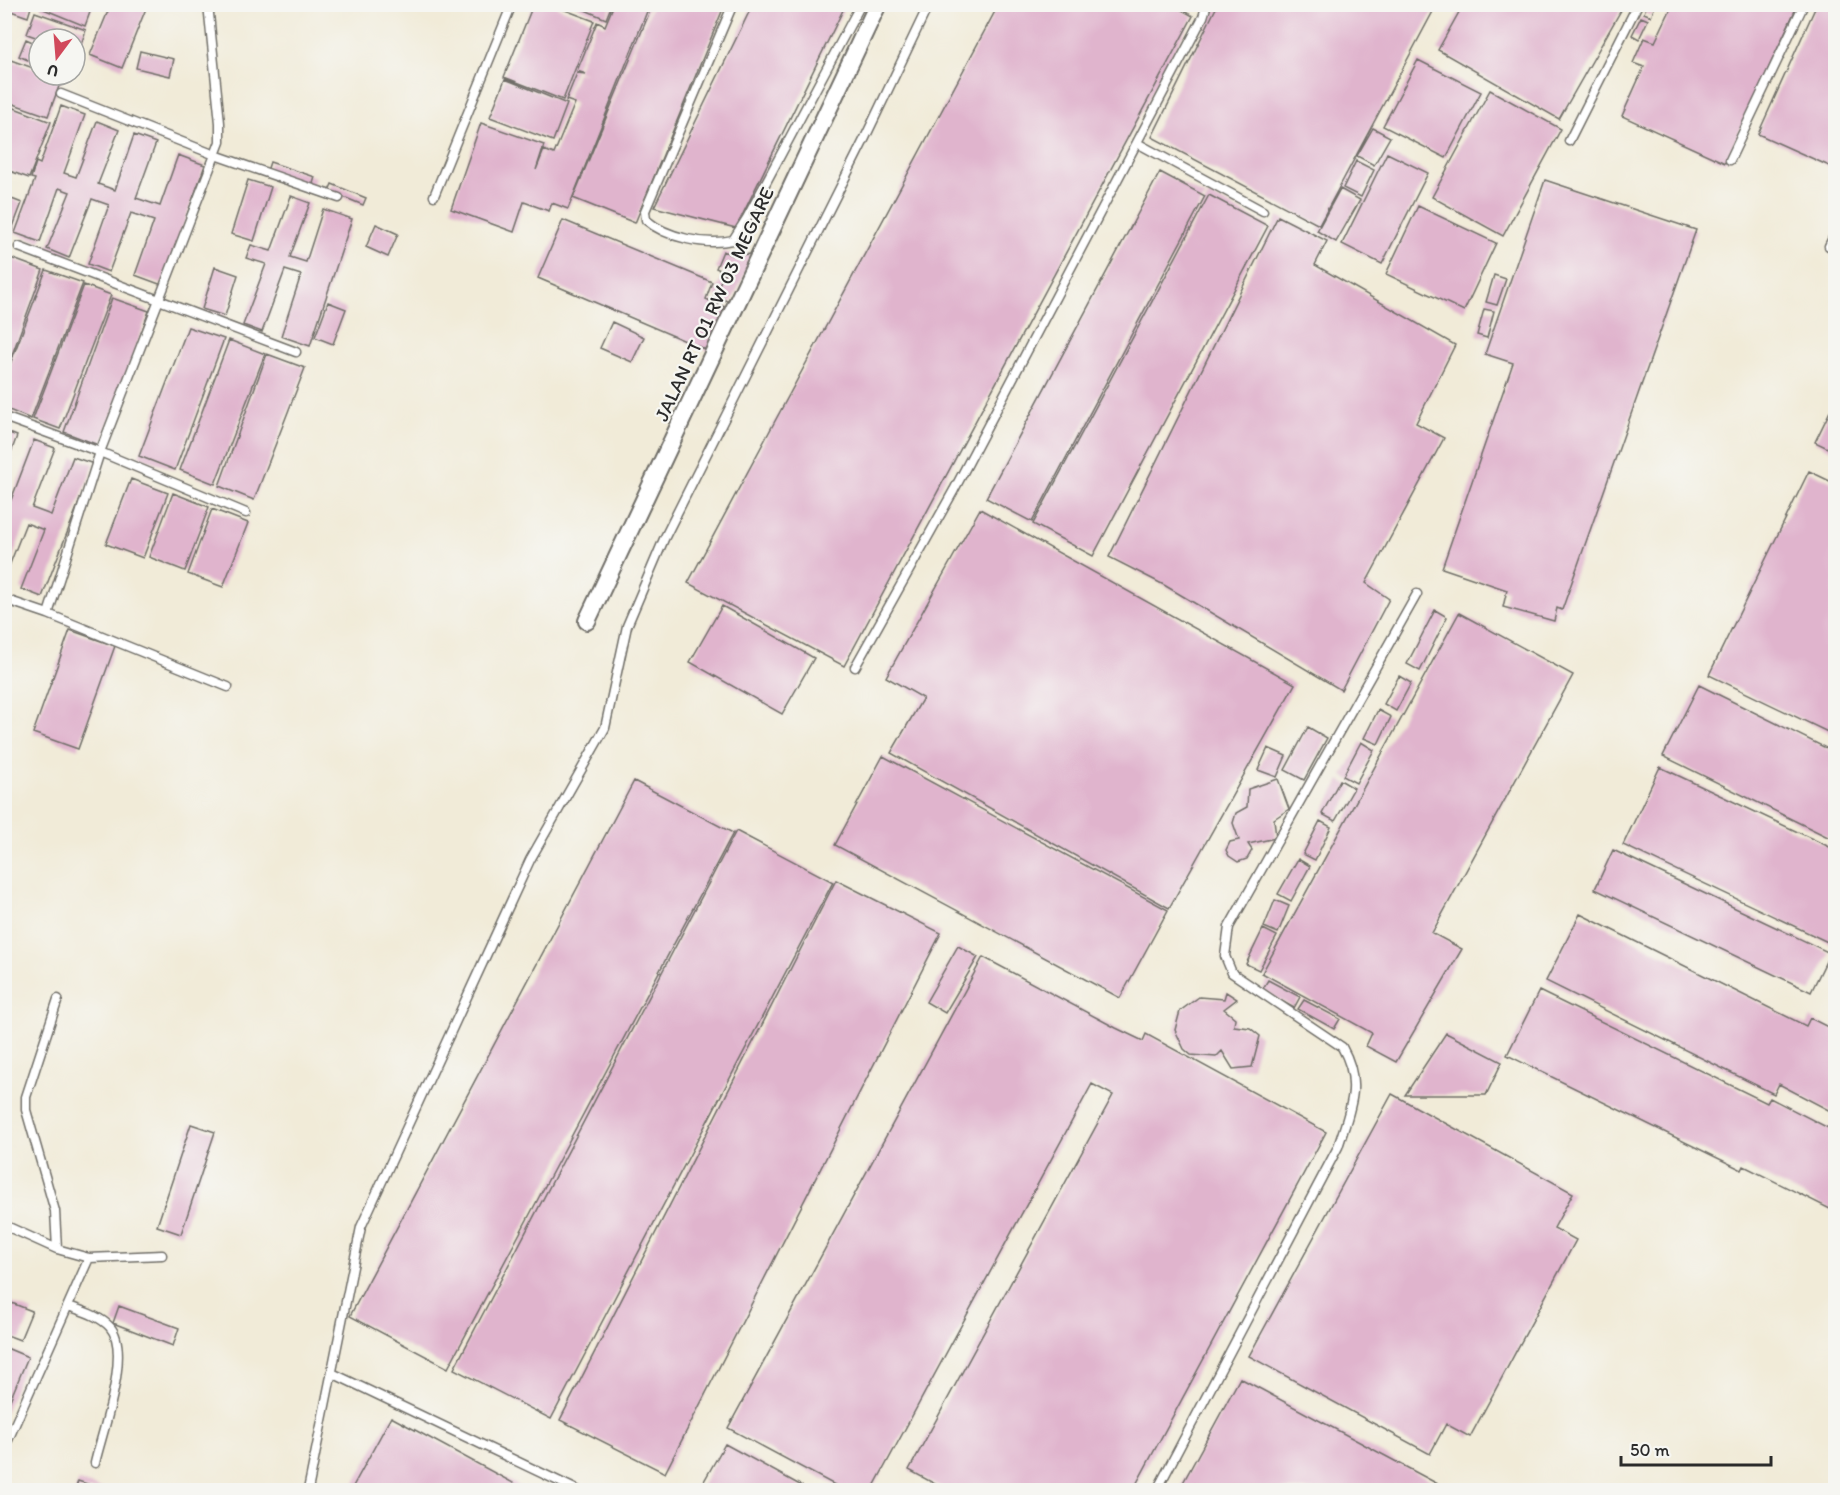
<svg xmlns="http://www.w3.org/2000/svg" width="1840" height="1495" font-family="Itim,sans-serif">
  <style>
    .building { fill: #e0b4cd }
    .lines { fill: none; stroke-linecap: round; stroke-linejoin: round }
    .lane-casing { stroke: #706e68; stroke-width: 11 }
    .street-casing { stroke: #706e68; stroke-width: 20 }
    .lane { stroke: #fff; stroke-width: 8 }
    .street { stroke: #fff; stroke-width: 16 }
    .labels { text-anchor: middle; stroke-width: 4.5; stroke-linejoin: round; paint-order: stroke }
    .street-label { font-size: 20px; fill: #2b2b2b; stroke: #f6f6f2 }
  </style>
  <rect width="100%" height="100%" fill="#f6f6f2"/>
  <filter id="ink" filterUnits="userSpaceOnUse"><feTurbulence type="fractalNoise" baseFrequency=".0167" numOctaves="2"/><feDisplacementMap in="SourceGraphic" scale="12" xChannelSelector="R" yChannelSelector="G"/><feConvolveMatrix kernelMatrix="1 2 1 2 8 2 1 2 1" color-interpolation-filters="sRGB"/></filter>
  <filter id="wash" filterUnits="userSpaceOnUse"><feTurbulence type="fractalNoise" baseFrequency=".008" numOctaves="4" result="noise"/><feDisplacementMap in="SourceGraphic" scale="24" xChannelSelector="R" yChannelSelector="G"/><feGaussianBlur stdDeviation="1.35" result="paint"/><feColorMatrix in="noise" values="0 0 0 0 0 0 0 0 0 0 0 0 0 0 0 0 0 1.4 0 .05"/><feComposite in="paint" operator="in"/></filter>
  <g filter="url(#wash)">
    <rect width="100%" height="100%" fill="#f1ebd8"/>
    <g id="blocks">
      <!-- building -->
      <path class="building" d="M10,4H32L28,17L8,10Z
        M42,4H93L85,26L41,8Z
        M111,4L147,6L122,68L90,55Z
        M571,4H612L606,19Z
        M614,4H650L568,209L552,203L549,211L524,202L514,232L451,209L481,123L544,145L536,170L544,150L554,154L575,103L566,100L577,73L586,74L577,71L597,22L605,26Z
        M653,4H725L635,223L573,198Z
        M753,4H846L736,228L654,207Z
        M999,4H1171L1193,16L844,666L688,583Z
        M1218,4H1437L1319,225L1152,137Z
        M1647,4H1656L1651,16L1644,13Z
        M1673,4H1798L1725,163L1622,116L1644,67L1633,63L1644,38L1655,42Z
        M1817,4H1836V169L1758,134Z
        M533,5H552L594,21L563,100L504,77Z
        M1463,5H1624L1559,119L1438,50Z
        M35,12L86,30L78,53L75,52V39H41L27,34Z
        M1641,17L1648,20L1639,39L1632,35Z
        M26,39L39,45V65L19,56Z
        M140,51L174,59L170,76L136,68Z
        M5,58L39,70V75L62,78L48,116L5,101Z
        M1418,60L1481,92L1446,158L1383,126Z
        M505,79L567,104L553,141L490,117Z
        M1490,90L1561,129L1503,236L1432,197Z
        M4,104L51,122L29,178L4,169Z
        M61,106L85,115L64,173L76,177L97,121L119,130L98,184L115,190L134,135L156,143L136,198L160,206L178,155L205,165L162,285L135,275L154,221L131,213L109,272L88,264L109,205L92,199L69,258L47,249L70,192L59,188L40,242L15,233L35,179L31,178L36,162L40,164Z
        M1373,128L1390,137L1374,165L1357,156Z
        M1387,153L1428,173L1382,264L1342,244Z
        M1356,161L1374,170L1361,197L1343,188Z
        M270,162L315,177L312,187L267,171Z
        M1160,172L1205,196L1032,522L986,498Z
        M248,180L271,187L254,241L231,234Z
        M1545,180L1696,230L1562,610L1557,608L1554,621L1503,607L1507,590L1442,568L1513,363L1485,354Z
        M332,184L366,198L363,205L329,191Z
        M1340,189L1360,200L1336,242L1317,231Z
        M1209,195L1268,226L1093,556L1033,524Z
        M4,196L22,203L5,248H4Z
        M291,196L310,203L290,257L306,262L323,209L352,219L310,346L281,336L301,275L285,270L262,332L243,325L266,264L246,258L251,245L271,251Z
        M1418,206L1496,243L1464,311L1386,274Z
        M1278,216L1327,241L1315,265L1455,345L1416,423L1444,438L1366,583L1389,599L1341,690L1164,585L1109,557Z
        M563,220L712,282L706,299L729,309L711,352L538,278Z
        M376,224L398,234L388,257L366,247Z
        M723,251L733,255L754,254L731,303L714,295L725,272L716,268Z
        M8,257L43,270L5,374L4,265Z
        M215,267L238,275L225,316L202,309Z
        M46,270L83,283L31,419L4,408V380Z
        M1494,275L1506,279L1497,305L1486,302Z
        M84,285L111,295L60,429L33,419Z
        M112,298L149,311L101,446L64,432Z
        M328,302L346,309L333,344L315,337Z
        M1484,309L1494,311L1487,338L1477,335Z
        M612,322L644,337L632,362L600,348Z
        M188,327L224,339L175,470L139,456Z
        M229,340L265,354L215,484L180,470Z
        M267,354L305,368L254,500L219,486Z
        M1836,399V452L1815,442Z
        M4,431L17,436L5,469H4Z
        M34,440L55,448L32,508L51,515L73,457L94,464L42,597L21,589L44,530L26,523L4,579V498L11,500Z
        M1809,471L1836,484V736L1709,675Z
        M131,479L168,493L143,558L106,544Z
        M173,493L209,507L185,571L149,557Z
        M212,509L248,523L223,587L188,574Z
        M980,509L1295,684L1169,908L891,753L923,698L886,677Z
        M722,606L814,658L782,714L690,662Z
        M1435,610L1447,617L1420,671L1407,664Z
        M1459,613L1573,675L1432,933L1462,949L1396,1062L1366,1046L1372,1033L1262,973Z
        M70,630L115,646L78,749L33,733Z
        M1399,676L1411,683L1396,711L1384,704Z
        M1699,685L1836,753V841L1663,756Z
        M1378,710L1391,717L1378,744L1364,738Z
        M1308,727L1327,738L1304,780L1285,770Z
        M1361,742L1374,750L1356,783L1343,776Z
        M1268,748L1286,756L1277,777L1258,770Z
        M883,756L1168,910L1120,998L835,845Z
        M1660,767L1836,850V946L1623,845Z
        M1278,779L1289,809L1274,819L1276,838L1248,844L1252,850L1247,859L1238,862L1229,856L1226,850L1230,842L1239,840L1233,823L1236,813L1247,807L1248,789Z
        M1340,780L1354,788L1335,821L1322,814Z
        M634,781L733,833L448,1368L350,1316Z
        M1320,821L1331,827L1315,860L1303,854Z
        M736,831L833,882L551,1419L454,1369Z
        M1613,850L1830,953L1811,992L1595,889Z
        M1298,859L1310,866L1291,901L1278,894Z
        M836,880L941,933L665,1473L560,1420Z
        M1275,900L1289,906L1278,933L1264,927Z
        M1580,914L1806,1026L1810,1018L1836,1031V1114L1779,1084L1774,1094L1546,981Z
        M1263,929L1277,936L1259,970L1246,964Z
        M958,946L978,957L945,1013L926,1002Z
        M983,957L1116,1028L1143,1041L1146,1034L1326,1132L1133,1490H946L909,1470L1113,1095L1092,1084L872,1490H844L728,1428Z
        M1268,980L1300,997L1294,1008L1262,990Z
        M1539,991L1767,1103L1770,1098L1836,1132V1212L1744,1166L1742,1170L1507,1055Z
        M1226,992L1237,999L1224,1009L1235,1018L1234,1026L1250,1028L1260,1036L1252,1067L1233,1069L1222,1051L1216,1057L1191,1055L1184,1049L1175,1030L1180,1011L1199,997L1224,999Z
        M1304,1000L1340,1019L1334,1029L1298,1009Z
        M1446,1033L1502,1062L1486,1095H1405Z
        M1392,1094L1573,1193L1554,1228L1576,1240L1470,1437L1446,1424L1430,1454L1249,1356Z
        M191,1124L215,1132L181,1234L157,1226Z
        M4,1300L32,1311L20,1340L4,1334Z
        M119,1306L179,1328L173,1346L113,1323Z
        M4,1347L28,1357L5,1412H4Z
        M1240,1378L1449,1490H1179Z
        M391,1417L526,1490H351Z
        M725,1444L809,1490H699Z
        M78,1481L105,1490H75Z"/>
    </g>
  </g>
  <g filter="url(#ink)">
    <use href="#blocks" fill-opacity="0" stroke="#706e68" stroke-width="1.5"/>
    <g class="lines">
      <!-- lane casing -->
      <g class="lane-casing">
        <path id="lane" d="M733,4L645,211L646,220C667,238 706,246 733,240L747,218L861,4
          M61,94L215,155L339,198
          M1569,141L1638,4
          M1137,143L1263,211
          M1730,160L1804,4
          M434,196L512,4
          M1829,246L1836,232
          M19,247L296,352
          M4,417L100,452L246,513
          M4,599L48,614L100,452L215,155L220,142V123L208,4
          M48,614L228,687
          M855,667L954,490L1203,17L1207,4
          M4,1225L57,1249L89,1258L162,1255
          M57,1249L55,1211L26,1110V1097L58,999
          M68,1306C82,1311 100,1316 110,1327C132,1351 102,1432 95,1463
          M332,1373L577,1490
          M4,1449L89,1258
          M308,1490L361,1227L530,860L605,728L627,626L664,539L864,140L929,4
          M1157,1490L1338,1147C1350,1109 1363,1084 1342,1047L1232,973L1225,956L1229,927L1417,594"/>
      </g>
      <!-- street casing -->
      <g class="street-casing">
        <path id="street" d="M587,621L878,4"/>
      </g>
      <!-- lane -->
      <use href="#lane" class="lane"/>
      <!-- street -->
      <use href="#street" class="street"/>
    </g>
  </g>
  <g class="labels">
    <!-- street labels -->
    <g class="street-label">
      <text transform="translate(714 304) rotate(-65)" y="7">JALAN RT 01 RW 03 MEGARE</text>
    </g>
  </g>
  <!-- margin -->
  <rect width="1840" height="1495" fill="none" stroke="#f6f6f2" stroke-width="24"/>
  <!-- north arrow -->
  <g transform="translate(57 57) rotate(196)"><circle r="28" fill="#f6f6f2" stroke="#a5a5a2" stroke-width="1.5"/>
  <path d="M0-4.5L10 22L0 15L-10 22Z" fill="#d1495b"/>
  <text y="-9" font-size="16" font-weight="bold" text-anchor="middle" fill="#2b2b2b">U</text>
  </g>
  <!-- scale -->
  <path d="M1621 1456v9h150v-9" fill="none" stroke="#2b2b2b" stroke-width="3"/>
  <text x="1630" y="1456" font-size="18" fill="#2b2b2b" stroke="#f6f6f2" stroke-width="4.5" paint-order="stroke">50 m</text>
</svg>
